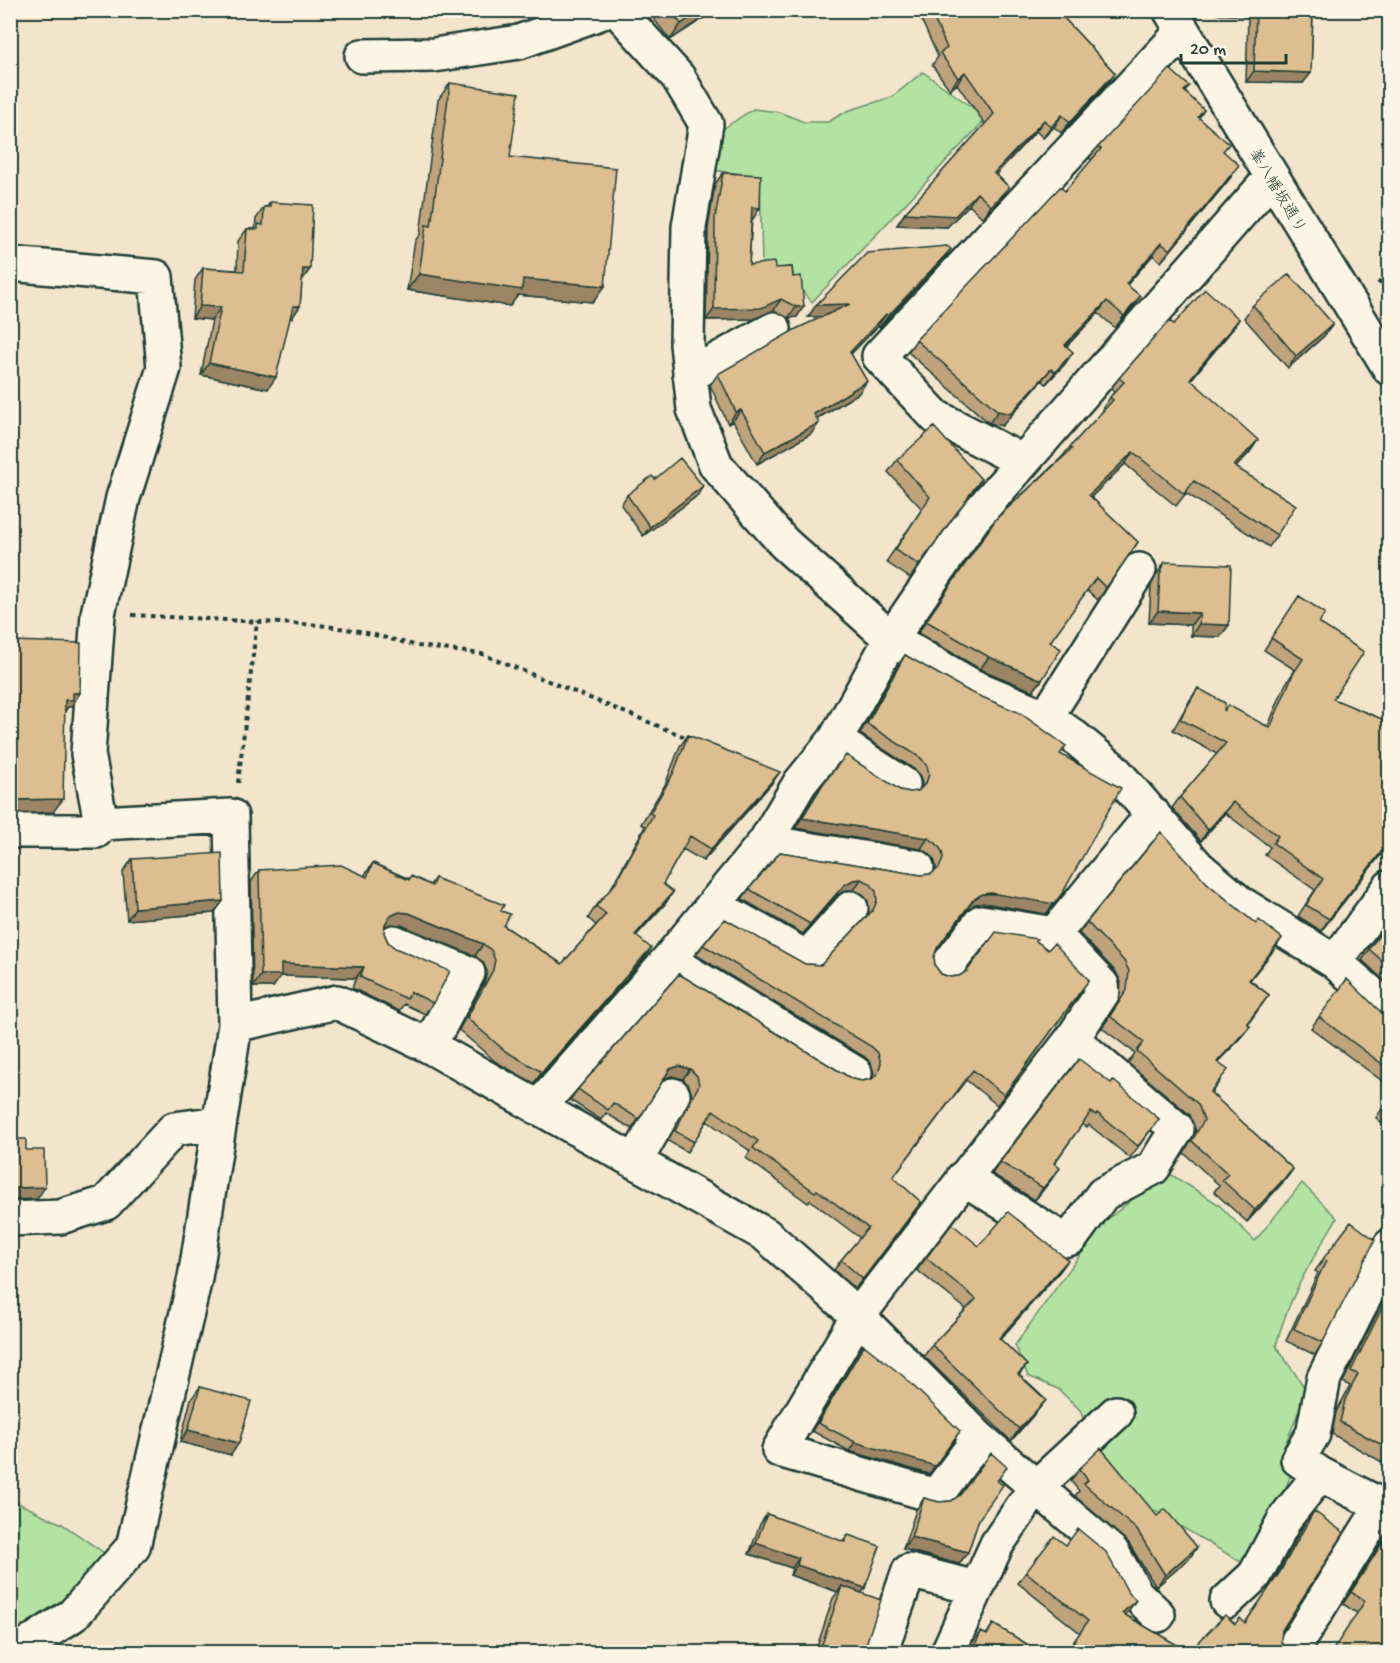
<svg xmlns="http://www.w3.org/2000/svg" width="1400" height="1663" font-family="'Gochi Hand','Klee One',sans-serif">
  <style>
    .green { fill: #b3e3a3; stroke: #69906c; stroke-width: 1.5 }
    .lines { fill: none; stroke-linecap: round; stroke-linejoin: round }
    .minor-casing { stroke: #1f3d34; stroke-width: 38 }
    .path { stroke: #1f3d34; stroke-width: 4; stroke-dasharray: 4.5 4.5; stroke-linecap: butt }
    .minor { stroke: #fcf5e5; stroke-width: 33 }
    .wall { fill: #bea37c; stroke: #1f3d34; stroke-width: 1.5 }
    .shaded-wall { fill: #9b8565; stroke: #1f3d34; stroke-width: 1.5 }
    .building { fill: #ddbe90; stroke: #1f3d34; stroke-width: 1.5 }
    .labels { text-anchor: middle; stroke-width: 4.5; stroke-linejoin: round; paint-order: stroke }
    .street-label { font-size: 16px; fill: #1f3d34; stroke: #fcf5e5 }
  </style>
  <rect width="100%" height="100%" fill="#f3e4cc"/>
  <filter id="ink" filterUnits="userSpaceOnUse"><feTurbulence type="fractalNoise" baseFrequency=".0167" numOctaves="2"/><feDisplacementMap in="SourceGraphic" scale="12" xChannelSelector="R" yChannelSelector="G"/><feConvolveMatrix kernelMatrix="1 2 1 2 8 2 1 2 1" color-interpolation-filters="sRGB"/></filter>
  <g filter="url(#ink)">
    <!-- green -->
    <path class="green" d="M923,72L987,118L812,302L784,270L762,265L760,176L711,170L720,131L753,109L779,112L804,122H828L847,111L892,97Z
      M1167,1172L1218,1204L1255,1241L1302,1183L1337,1218C1313,1258 1287,1299 1276,1346L1307,1391L1280,1457L1293,1469L1264,1544L1249,1567L1130,1496L1095,1452L1080,1410L1058,1389L1028,1376L1015,1345L1103,1223Z
      M10,1499L62,1524L110,1557L60,1611L10,1637Z"/>
    <g class="lines">
      <!-- minor casing -->
      <g class="minor-casing">
        <path id="minor" d="M617,10L678,77L706,124L689,227L687,344L694,409L716,465L784,543L891,639L972,686L1046,717L1073,736L1113,769L1198,867L1240,903L1335,962L1375,997L1390,1015
          M1170,10L1390,369
          M362,56L434,55L519,42L608,10
          M10,264L156,277L164,368L123,498L98,614L88,754L101,823L231,816L235,1025L195,1278L133,1547L73,1615L16,1652
          M690,375L774,329
          M1022,461L936,417L879,356L1182,32
          M1046,717L1139,570
          M835,740L903,784
          M10,831H96L101,823
          M765,842L917,867
          M714,905L807,958L851,908
          M394,942L468,973L429,1046
          M668,960L855,1073
          M1335,962L1390,887
          M945,969L981,922L1054,934
          M235,1025L337,1002L429,1046L766,1235L858,1316L979,1438L1036,1487L997,1544L948,1652
          M538,1108L668,960L765,842L800,783L835,740L891,639L973,519L1271,178
          M635,1162L673,1095
          M963,1178L1063,1240L1071,1238L1103,1194L1153,1168L1177,1129L1072,1039
          M10,1219L60,1217L106,1203L174,1129L219,1123
          M1390,1246L1324,1378L1313,1434L1298,1459L1320,1474L1390,1510
          M1116,1413L1036,1487L1112,1552L1136,1594L1158,1615
          M979,1438L936,1496L779,1450L858,1316L1072,1039L1103,992L1102,985L1054,934L1153,814
          M1227,1601L1255,1575L1286,1517L1320,1474
          M880,1652L909,1571L976,1588
          M1291,1652L1382,1506"/>
      </g>
      <!-- path -->
      <path class="path" d="M1378,284L1390,271
        M132,615L319,625L359,631L418,646L482,654L690,739
        M238,783L257,621"/>
      <!-- minor -->
      <use href="#minor" class="minor"/>
    </g>
    <!-- wall -->
    <path class="wall" d="M647,10H716L670,40Z
      M917,10H1065V11L1062,16L1115,73L1107,84L1061,133L1054,127L1043,138L1036,131L996,174L1009,187L1001,198L983,218L969,205L947,227L897,225L905,213L985,124L957,84L950,90L932,65L938,57Z
      M1217,10H1313L1311,73L1303,83L1246,82L1248,16L1217,14Z
      M450,83L510,157L605,286L593,302L518,295L510,306L407,290L415,241L420,234L438,100Z
      M1189,86L1185,92L1204,110L1199,118L1224,152L1231,177L1161,262L1153,255L1127,285L1140,296L1132,308L1115,328L1098,313L1067,346L1065,364L1046,384L1042,380L1002,426L989,423L908,352L916,340L1065,191L1092,160L1089,158L1098,147Z
      M723,173L760,208L752,219L749,265L775,268L792,267L797,317L788,318L774,310L754,319L706,320L708,229L715,184Z
      M270,202L310,269L302,280L300,306L292,318H290L268,389L201,375L212,320L192,318L195,280L203,268L237,270L238,241L247,229H255L256,219L264,207H267Z
      M951,249L942,261L880,327L878,326L851,354L859,393L817,419L819,423L811,434L757,464L733,421L728,424L710,385L718,374L824,316L808,317Z
      M1253,305L1333,324L1324,336L1288,368L1244,318Z
      M1239,319L1231,331L1191,380L1250,452L1236,467L1277,535L1269,547L1186,493L1176,506L1125,464L1091,497L1138,542L1098,600L1087,590L1050,642L1042,680L1033,691L980,669L918,633L996,519L1062,457L1070,447L1104,410L1102,409L1114,392L1111,389L1119,378L1174,324Z
      M897,460L981,479L910,578L886,562L922,509L888,472Z
      M655,479L697,496L643,536L621,505L627,495Z
      M1165,562L1229,625L1220,637L1191,636V625L1149,623L1151,586L1157,574Z
      M1299,596L1319,623L1333,699L1389,722V859L1382,853L1321,931L1298,916L1315,890L1265,855L1270,847L1225,813L1201,841L1172,808L1180,797L1217,754L1173,730L1190,700L1198,688L1224,710L1268,726L1285,685L1295,670L1264,650Z
      M905,655L1060,754L1063,892L1046,914L984,903L975,904L966,911L936,950L934,957L935,966L941,974L950,977L959,976L1036,941L1089,980L997,1105L966,1080L893,1177L921,1202L855,1289L834,1270L841,1260L860,1238L810,1200L808,1203L746,1158L750,1151L707,1121L687,1152L668,1141L692,1095L689,1086L683,1079L672,1076L664,1079L632,1129L606,1113L601,1120L570,1100L578,1089L679,974L852,1079L862,1081L872,1079L874,1073L871,1063L865,1057L696,955L703,945L805,964L821,965L868,915L869,911L868,901L863,894L854,890H846L837,895L803,934L742,899L749,889L780,852L921,875L931,874L935,871L936,869L935,861L929,853L921,849L795,828L823,784L900,790L910,792L918,791L920,789L922,784L920,776L914,769L860,734L898,665Z
      M688,735L772,783L703,861L683,849L663,884L673,892L665,904L636,936L643,960L534,1083L496,1062L459,1030L485,981L487,971L483,962L475,956L401,925L391,924L384,927V933L388,942L433,1003L425,1014L404,1004L399,1011L352,988L356,978L281,976L273,987H253L251,882L259,870L364,876L373,863L409,879L411,876L430,885L435,878L501,911L504,926L562,964L596,925L588,918L596,906L610,890L645,826L641,824L665,785L680,746Z
      M132,859L223,901L214,913L127,920L123,872Z
      M1207,883L1256,924L1282,938L1250,980L1269,995L1248,1024L1250,1026L1241,1037L1218,1063L1220,1081L1211,1093L1293,1169L1285,1180L1247,1222L1214,1192L1219,1185L1184,1153L1196,1131L1190,1115L1128,1063L1135,1053L1102,1028L1119,1002L1121,982L1116,972L1079,933L1087,922Z
      M1389,922V985L1362,960Z
      M1319,1017L1389,1020V1086L1311,1028Z
      M1111,1083L1159,1119L1130,1158L1089,1125L1087,1127L1082,1124L1054,1164L1051,1180L1035,1200L992,1174L1000,1162Z
      M1389,1100V1137L1387,1134L1389,1130L1376,1118L1384,1106Z
      M1351,1222L1323,1342L1315,1355L1286,1341L1318,1273L1315,1271Z
      M979,1246L1068,1260L1060,1271L1000,1339L1027,1365L1019,1375L1046,1400L1037,1411L1011,1441L924,1356L932,1345L966,1309L917,1270L926,1258Z
      M1389,1289V1466L1332,1434L1336,1412L1350,1386L1343,1382Z
      M864,1345L929,1474L849,1451L812,1431Z
      M200,1387L231,1455L180,1442L191,1399Z
      M1079,1469L1157,1516L1197,1547L1189,1559L1156,1587L1128,1542L1075,1496L1079,1491L1071,1481Z
      M997,1481L979,1519L968,1552L959,1564L903,1549L916,1510L924,1498L939,1502L951,1501Z
      M1314,1511L1282,1630L1281,1640L1283,1650L1286,1653H1066L1080,1633L1018,1583L1026,1572L1128,1612L1125,1615L1189,1652L1235,1624L1245,1623L1272,1584L1305,1523Z
      M767,1514L843,1542L848,1535L865,1588L861,1593L863,1653H815L833,1598L838,1592L790,1575L792,1568L749,1554L760,1524Z
      M1388,1534L1384,1632L1385,1641L1357,1613L1343,1604Z
      M993,1624L1042,1653H968L972,1643L981,1632L986,1635Z"/>
    <!-- shaded-wall -->
    <path class="shaded-wall" d="M702,10H716L670,40L681,24Z
      M1220,10H1252L1248,16L1217,14Z
      M1254,71L1311,73L1303,83L1246,82Z
      M965,72L957,84L950,90L958,78Z
      M1115,73L1107,84L1061,133L1070,122Z
      M1062,115L1054,127L1043,138L1051,127Z
      M1044,120L1036,131L986,185L994,173Z
      M1239,165L1231,177L1161,262L1170,250Z
      M1009,187L1001,198L983,218L991,206Z
      M977,193L969,205L947,227L897,225L905,213Z
      M752,207L760,208L753,219L745,218Z
      M1161,243L1153,255L1117,296L1126,284Z
      M951,249L942,261L880,327L888,316Z
      M303,269H310L301,282Z
      M419,274L523,279L605,286L593,302L518,295L510,306L407,290Z
      M1140,296L1132,308L1115,328L1124,316Z
      M781,299L774,310L754,319L706,320L714,309Z
      M1107,301L1098,313L1057,356L1065,345Z
      M850,304L842,316L808,317L816,305Z
      M200,306L221,307L212,320L192,318Z
      M293,306H300L292,318H284Z
      M804,306L797,317L788,318L796,307Z
      M886,314L878,326L842,363L850,352Z
      M1239,319L1231,331L1181,391L1190,379Z
      M1333,324L1324,336L1288,368L1296,356Z
      M1073,352L1065,364L1046,384L1055,372Z
      M209,363L276,377L268,389L201,375Z
      M1051,369L1042,380L1002,426L989,423L998,411Z
      M867,381L859,393L806,425L814,414Z
      M741,410L733,421L728,424L736,412Z
      M819,423L811,434L757,464L765,452Z
      M1258,440L1250,452L1226,478L1234,466Z
      M1133,452L1125,464L1081,507L1089,495Z
      M703,486L697,496L643,536L650,527Z
      M1158,611L1200,613L1191,625L1149,623Z
      M1199,624L1229,625L1220,637L1191,636Z
      M989,657L1042,680L1033,691L980,669Z
      M73,693H80L71,707H68L63,714L65,700Z
      M780,772L772,783L703,861L711,849Z
      M63,799L53,812L10,814V800Z
      M1233,802L1225,813L1201,841L1208,830Z
      M802,818L928,838L921,849L795,828Z
      M1389,842L1382,853L1321,931L1329,919Z
      M861,879L854,890H846L837,895L803,934L810,924L844,885L853,880Z
      M673,892L665,904L626,946L635,935Z
      M1063,892L1046,914L984,903L975,904L966,911L930,958L973,900L982,894Z
      M223,901L214,913L127,920L135,908Z
      M399,912L409,913L483,944L475,956L401,925L391,924L382,927L390,916Z
      M1282,938L1274,950L1241,991L1249,980Z
      M651,948L643,960L534,1083L542,1072Z
      M281,964L364,967L356,978L281,976L273,987H253L261,975Z
      M1250,1026L1241,1037L1209,1073L1217,1062Z
      M679,1066L690,1069L683,1079L672,1076L663,1079L670,1069Z
      M1060,1168L1051,1180L1035,1200L1043,1188Z
      M1293,1169L1285,1180L1247,1222L1255,1210Z
      M45,1187L37,1199L10,1200V1191L17,1188Z
      M921,1202L914,1213L855,1289L863,1279Z
      M1068,1260L1060,1271L991,1350L999,1338Z
      M1046,1400L1037,1411L1011,1441L1019,1429Z
      M188,1430L239,1443L231,1455L180,1442Z
      M960,1431L929,1474L849,1451L855,1442Z
      M911,1537L968,1552L959,1564L903,1549Z
      M756,1543L799,1558L792,1568L749,1554Z
      M1197,1547L1189,1559L1156,1587L1165,1575Z
      M797,1565L865,1588L858,1598L842,1586L838,1592L790,1575Z
      M1136,1600L1128,1612L1114,1625L1122,1613Z"/>
    <!-- building -->
    <path class="building" d="M670,10H702L681,24Z
      M930,10H1065V11L1061,15L1115,73L1070,122L1062,115L1051,127L1044,120L994,173L1009,187L991,206L977,193L955,216L905,213L994,114L965,72L958,78L940,53L947,48Z
      M1256,10H1313L1311,73L1254,71Z
      M1170,69L1189,86L1184,91L1204,110L1198,117L1229,144L1223,151L1239,165L1170,250L1161,243L1126,284L1140,296L1124,316L1107,301L1065,345L1073,352L1055,372L1051,369L1010,414L998,411L916,340L1060,187L1065,191L1101,149L1098,147Z
      M450,83L519,93L510,157L616,168L605,286L523,279L522,290L419,274L426,225L431,226Z
      M723,173L761,175L760,208L752,207L749,265L774,262L775,268L792,267L793,277L801,276L804,306L796,307L781,299L761,308L714,309L715,218Z
      M270,202L313,205L310,269H303L300,306H293L276,377L209,363L221,307L200,306L203,268L244,271L247,229H258V224L263,225L264,207H270Z
      M947,246L951,249L888,316L886,314L850,352L867,381L814,414L819,423L765,452L741,410L736,412L718,374L796,329L850,304L816,305L867,253Z
      M1289,274L1333,324L1296,356L1253,305Z
      M1205,289L1239,319L1190,379L1258,440L1234,466L1296,505L1277,535L1194,481L1184,494L1133,452L1089,495L1138,542L1106,588L1096,578L1050,642L1061,649L1042,680L989,657L926,621L996,519L1072,449L1070,447L1113,400L1110,397L1124,382L1119,378L1169,321L1174,324Z
      M934,427L981,479L919,565L895,550L930,497L897,460Z
      M680,458L703,486L650,527L627,495L652,476L655,479Z
      M1165,562L1231,565L1229,625L1199,624L1200,613L1158,611L1160,574Z
      M1299,596L1325,613L1319,623L1364,652L1333,699L1389,722V842L1329,919L1306,905L1323,879L1273,843L1278,836L1233,802L1208,830L1180,797L1226,743L1180,719L1198,688L1225,703L1224,711L1228,705L1270,728L1293,674L1303,659L1271,638Z
      M10,641L81,643L80,693H73V700H65L63,799L10,800Z
      M905,655L970,692L1020,713L1066,746L1060,754L1121,788L1063,892L1054,904L991,893L982,894L973,900L937,948L934,957L935,966L941,974L950,977L959,976L967,971L996,932L1037,939L1036,941L1048,950L1054,943L1089,980L1004,1095L973,1070L893,1177L921,1202L863,1279L841,1260L868,1228L817,1190L815,1192L753,1148L758,1141L713,1110L694,1142L675,1131L699,1085L697,1076L690,1069L679,1066L670,1069L639,1119L613,1103L608,1110L578,1089L679,974L852,1079L862,1081L872,1079L878,1073L881,1063L878,1053L872,1047L703,945L725,919L805,964L821,965L873,910L877,901L876,891L870,883L861,879L853,880L844,885L810,924L749,889L780,852L921,875L931,874L939,868L943,859L942,851L936,843L928,838L802,818L823,784L846,755L900,790L910,792L918,791L926,783L929,774L927,766L921,758L867,724Z
      M688,735L780,772L711,849L690,836L663,884L673,892L635,935L651,948L542,1072L505,1051L467,1018L493,970L495,960L491,950L483,944L409,913L399,912L390,916L385,924L384,933L388,942L395,948L450,971L433,1003L411,992L407,999L360,977L364,967L281,964V975H261L259,870L341,865L367,877L373,863L409,880L411,876L432,886L435,878L504,905L501,911L510,914L504,926L562,964L606,914L596,906L619,879L618,878L653,815L650,813L673,774Z
      M1161,832L1207,883L1256,924L1259,920L1282,938L1249,980L1269,995L1247,1023L1250,1026L1217,1062L1228,1070L1210,1092L1293,1169L1255,1210L1222,1180L1228,1174L1192,1141L1204,1120L1198,1104L1137,1051L1144,1042L1110,1016L1127,990L1129,971L1124,961L1087,922Z
      M222,853L223,901L135,908L132,859Z
      M1389,922V967L1369,949Z
      M1347,979L1389,1020V1069L1319,1017Z
      M1079,1059L1111,1083L1113,1080L1159,1119L1138,1146L1097,1113L1096,1115L1091,1112L1054,1163L1060,1168L1043,1188L1000,1162Z
      M1389,1100V1112L1384,1106Z
      M10,1139H26V1150H44L45,1187L17,1188L10,1191Z
      M1008,1212L1068,1260L999,1338L1027,1365L1018,1374L1046,1400L1019,1429L932,1345L976,1299L926,1258L952,1224L979,1246Z
      M1351,1222L1375,1240L1323,1342L1294,1329L1326,1261L1323,1259Z
      M1389,1294V1449L1340,1422L1345,1400L1358,1374L1351,1371Z
      M864,1345L903,1376L960,1431L935,1466L855,1442L818,1423Z
      M200,1387L251,1401L239,1443L188,1430Z
      M1101,1448L1157,1516L1165,1509L1197,1547L1165,1575L1137,1530L1084,1484L1088,1480L1079,1469Z
      M991,1453L1007,1467L997,1481L1003,1485L979,1519L968,1552L911,1537L924,1498L939,1502L951,1501L960,1495Z
      M1314,1511L1344,1533L1282,1630L1281,1640L1283,1650L1286,1653H1066L1088,1621L1026,1572L1054,1536L1066,1545L1078,1529L1106,1552L1128,1592L1136,1600L1122,1613L1189,1652L1225,1615L1235,1624L1240,1618L1245,1623L1280,1572Z
      M767,1514L845,1542L848,1535L880,1546L865,1588L797,1565L799,1558L756,1543Z
      M1388,1534L1389,1535V1623L1384,1632L1389,1635L1385,1641L1389,1644V1651L1388,1653H1331L1365,1601L1351,1592Z
      M842,1586L881,1600L863,1653H819Z
      M993,1624L1042,1653H968L973,1649L981,1632L987,1635Z"/>
  </g>
  <g class="labels">
    <!-- street labels -->
    <g class="street-label">
      <text transform="translate(1279 190) rotate(59)" y="6">峯八幡坂通り</text>
    </g>
  </g>
  <!-- margin -->
  <rect width="1400" height="1663" fill="none" stroke="#fcf5e5" stroke-width="36"/>
  <rect x="18" y="18" width="1364" height="1627" fill="none" stroke="#1f3d34" stroke-width="2" filter="url(#ink)"/>
  <!-- scale -->
  <path d="M1181 54v9h105v-9" fill="none" stroke="#1f3d34" stroke-width="3"/>
  <text x="1190" y="54" font-size="18" fill="#1f3d34" stroke="#fcf5e5" stroke-width="4.5" paint-order="stroke">20 m</text>
</svg>
